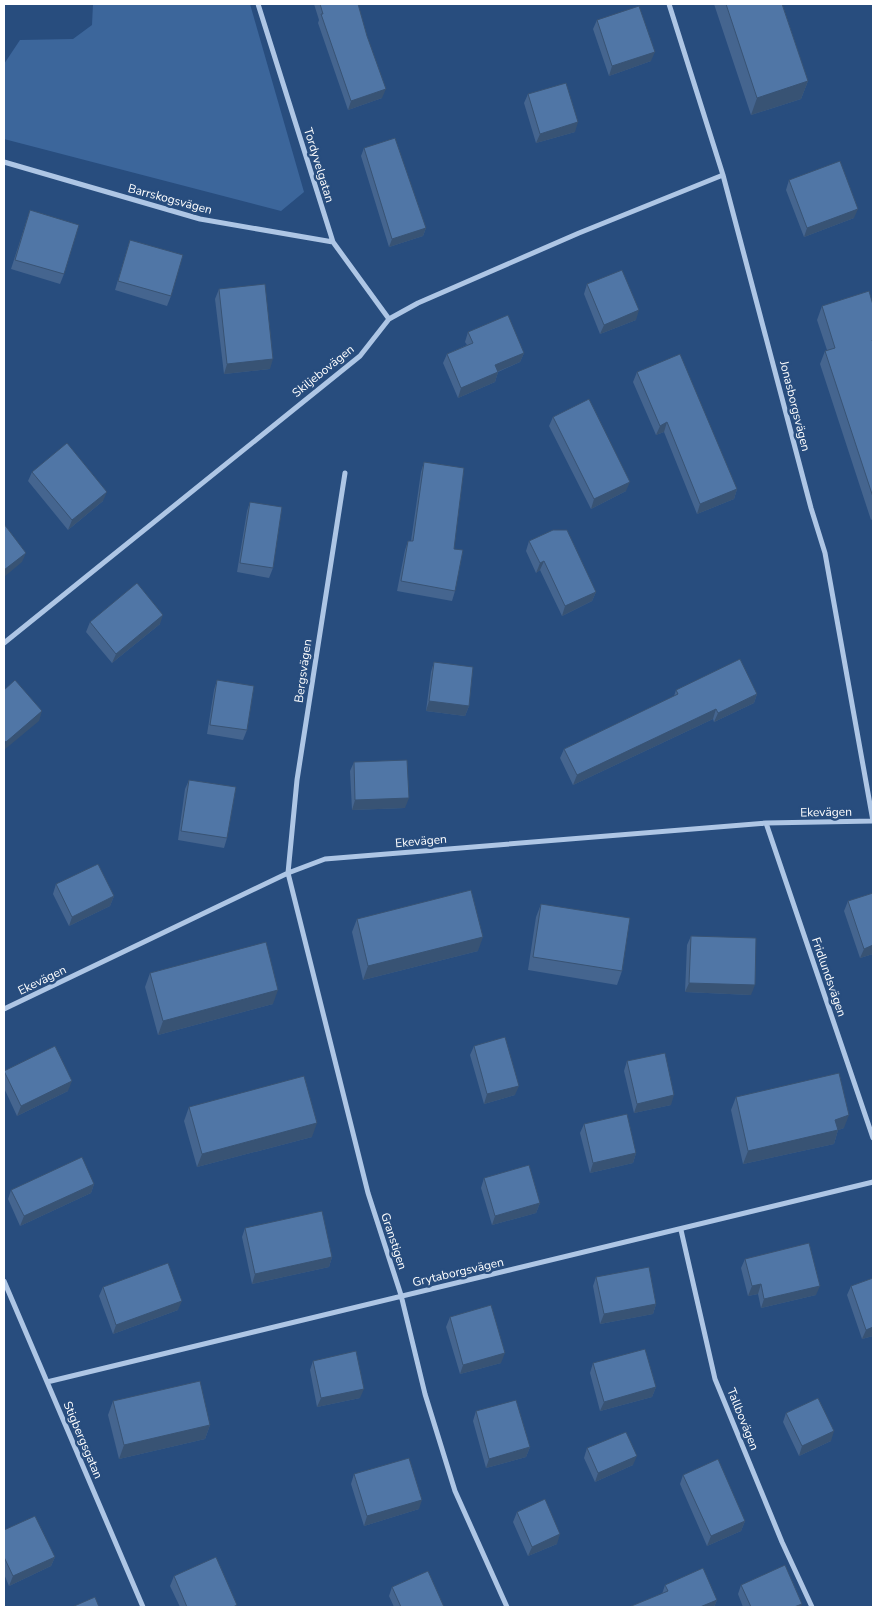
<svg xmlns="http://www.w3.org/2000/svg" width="877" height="1611" font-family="'Nunito Sans',sans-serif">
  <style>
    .green { fill: #3c669b }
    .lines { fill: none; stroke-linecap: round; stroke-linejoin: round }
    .street { stroke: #aec6e5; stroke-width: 5 }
    .wall { fill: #45658f }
    .shaded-wall { fill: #385374 }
    .building { fill: #5076a6; stroke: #385374 }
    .labels { text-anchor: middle; stroke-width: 5; stroke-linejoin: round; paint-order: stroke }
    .street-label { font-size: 12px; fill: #fff; stroke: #284d7e }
  </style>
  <rect width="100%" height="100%" fill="#284d7e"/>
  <!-- green -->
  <path class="green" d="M93,4H250L304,192L281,211L4,139V64L20,40L73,39L92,25Z"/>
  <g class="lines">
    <!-- street -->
    <path class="street" d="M258,4L333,242L389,319
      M669,4L723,175L811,508L825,553L873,821
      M4,162L200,219L333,242
      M345,473L297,780L288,873L368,1193L401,1295L425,1394L455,1491L507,1607
      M4,643L360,356L389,319L418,303L579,233L723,175
      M766,823L873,1138
      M4,1009L288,873L325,859L766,823L873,821
      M681,1230L715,1379L782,1542L812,1607
      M4,1281L143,1607
      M47,1382L873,1182"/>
  </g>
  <!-- wall -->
  <path class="wall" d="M314,4H358L382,98L348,110L318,23L319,20Z
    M714,4H782L808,81L801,99L751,115Z
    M597,20L651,61L609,76L593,29Z
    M528,94L575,132L536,143L524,103Z
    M364,148L426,228L423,236L389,247L361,156Z
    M789,180L854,218L804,237L786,190Z
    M30,210L64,274L60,284L11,269Z
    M130,240L171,296L167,306L115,290Z
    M587,284L636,320L600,334L584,294Z
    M219,289L270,369L224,374L215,299Z
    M873,305V519L871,520L820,364L825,351L827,350L817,320L822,306Z
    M468,332L524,353L520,362L498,372L495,382L458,398L443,363L447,354L467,345L465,342Z
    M637,372L737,489L734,499L697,514L664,432L656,435L633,382Z
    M553,417L626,491L591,509L549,426Z
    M424,462L454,549L455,591L452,601L397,591L405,550L408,541H411L421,472Z
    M32,472L103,501L68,530L28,481Z
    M250,502L273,568L269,578L237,572L247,511Z
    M529,541L596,592L592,601L562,616L540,570L536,573L526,551Z
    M90,622L160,624L112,663L86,632Z
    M434,662L469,706L465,716L426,711L431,672Z
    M217,680L247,730L243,740L207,734L214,690Z
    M676,690L757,694L754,703L714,722L713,719L573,785L560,758L564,749L674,696Z
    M354,762L405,808L352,810L350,771Z
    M189,780L227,838L224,848L178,840L185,789Z
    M56,884L114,896L110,906L69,926L53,894Z
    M848,901L873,954L860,958L844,911Z
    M541,904L622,971L617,985L528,970L536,917Z
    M357,919L478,951L363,980L352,932Z
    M691,936L751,995L685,992L687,945Z
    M150,973L273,1004L158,1035L145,987Z
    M474,1046L515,1095L484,1104L470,1055Z
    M627,1061L671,1105L634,1113L624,1071Z
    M4,1071L68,1091L17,1116L4,1088Z
    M736,1097L844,1128L838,1130L834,1144L743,1164L731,1110Z
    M189,1107L312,1137L197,1167L184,1121Z
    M584,1124L636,1153L633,1163L590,1173L580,1133Z
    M484,1178L540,1203L536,1213L492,1225L481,1188Z
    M94,1184L91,1193L20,1226L8,1199L11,1190Z
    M245,1228L332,1257L329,1267L252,1284L242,1237Z
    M745,1259L816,1295L761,1308L758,1294L748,1296L741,1268Z
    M596,1277L656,1304L653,1314L600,1324L593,1286Z
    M851,1286L873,1336L862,1339L847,1295Z
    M103,1287L178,1310L113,1334L99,1296Z
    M450,1317L501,1363L460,1374L446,1327Z
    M313,1361L360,1398L317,1407L310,1370Z
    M593,1363L656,1387L652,1397L600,1411L590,1373Z
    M113,1401L210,1425L205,1439L119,1459L108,1415Z
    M476,1411L530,1447L526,1457L486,1468L473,1421Z
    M786,1413L831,1441L799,1456L783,1422Z
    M587,1448L633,1465L595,1482L584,1458Z
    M354,1474L419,1509L364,1526L351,1484Z
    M683,1475L745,1521L741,1531L707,1546L680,1484Z
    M517,1512L557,1544L528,1556L513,1522Z
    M4,1530L55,1557L51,1566L9,1586L4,1574Z
    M174,1576L237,1607H180L170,1586Z
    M665,1585L717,1600L714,1607H629L662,1594Z
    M741,1585L801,1607H743L738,1594Z
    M392,1587L444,1607H394L389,1596Z"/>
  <!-- shaded-wall -->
  <path class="shaded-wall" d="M655,52L651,61L609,76L612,66Z
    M808,81L801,99L751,115L757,98Z
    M386,89L382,98L348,110L351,101Z
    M578,122L575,132L536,143L540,134Z
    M858,209L854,218L804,237L807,228Z
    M426,228L423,236L389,247L392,239Z
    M639,310L636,320L600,334L604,325Z
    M524,353L520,362L492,374L495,365Z
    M273,359L270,369L224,374L227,364Z
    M498,372L495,382L458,398L461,388Z
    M667,422L664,432L656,435L660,426Z
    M630,482L626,491L591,509L594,499Z
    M737,489L734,499L697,514L700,504Z
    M107,492L103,501L68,530L72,520Z
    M26,553L22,562L4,577V570Z
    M544,561L540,570L536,573L540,563Z
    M596,592L592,601L562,616L565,606Z
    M163,615L160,624L112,663L116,654Z
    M757,694L754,703L714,722L718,713Z
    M429,701L469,706L465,716L426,711Z
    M716,709L713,719L573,785L577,775Z
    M42,711L39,721L4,750V748L6,742Z
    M409,798L405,808L352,810L355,800Z
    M114,896L110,906L69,926L72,917Z
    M483,937L478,951L363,980L368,966Z
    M873,945V954L860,958L864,949Z
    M689,983L755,985L751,995L685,992Z
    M278,990L273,1004L158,1035L163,1021Z
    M72,1081L68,1091L17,1116L21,1106Z
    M519,1086L515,1095L484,1104L487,1094Z
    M674,1095L671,1105L634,1113L637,1104Z
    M849,1115L844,1128L836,1131L838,1130L834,1144L743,1164L748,1151Z
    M317,1123L312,1137L197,1167L202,1154Z
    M636,1153L633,1163L590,1173L593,1163Z
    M94,1184L91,1193L20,1226L24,1216Z
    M540,1203L536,1213L492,1225L495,1216Z
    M332,1257L329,1267L252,1284L255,1274Z
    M761,1284L758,1294L748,1296L752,1286Z
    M820,1286L816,1295L761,1308L764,1299Z
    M182,1301L178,1310L113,1334L116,1325Z
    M656,1304L653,1314L600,1324L604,1314Z
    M873,1327V1336L862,1339L866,1330Z
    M505,1353L501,1363L460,1374L463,1365Z
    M656,1387L652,1397L600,1411L604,1402Z
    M364,1389L360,1398L317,1407L321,1398Z
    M210,1425L205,1439L119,1459L124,1445Z
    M834,1431L831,1441L799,1456L802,1446Z
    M530,1447L526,1457L486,1468L489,1459Z
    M637,1456L633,1465L595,1482L598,1473Z
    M422,1500L419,1509L364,1526L367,1516Z
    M745,1521L741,1531L707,1546L711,1536Z
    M560,1534L557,1544L528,1556L532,1547Z
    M55,1557L51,1566L9,1586L13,1576Z
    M717,1600L714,1607H700Z
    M802,1604L801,1607H794Z"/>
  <!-- building -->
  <path class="building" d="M320,4H358L367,36L386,89L351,101L321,14H323Z
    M726,4H782L808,81L757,98Z
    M639,6L655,52L612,66L597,20Z
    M566,83L578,122L540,134L528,94Z
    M395,138L426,228L392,239L364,148Z
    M840,161L858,209L807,228L789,180Z
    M30,210L79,225L64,274L15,260Z
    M130,240L183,255L171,296L118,281Z
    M622,270L639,310L604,325L587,284Z
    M265,284L273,359L227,364L219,289Z
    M869,291L873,305V339L872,340L873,343V497L825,351L835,348L822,306Z
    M508,315L524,353L495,365L498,372L461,388L447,354L473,343L468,332Z
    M680,354L737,489L700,504L667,422L660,426L637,372Z
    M589,399L630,482L594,499L553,417Z
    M67,443L107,492L72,520L32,472Z
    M424,462L464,468L454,549L463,550L455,591L401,581L408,541H413Z
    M250,502L282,507L273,568L240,563Z
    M4,524L26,553L4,570Z
    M553,530H567L596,592L565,606L544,561L540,563L529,541Z
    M137,583L163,615L116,654L90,622Z
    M740,659L757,694L718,713L716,709L577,775L564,749L678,694L676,690Z
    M434,662L473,667L469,706L429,701Z
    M15,680L42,711L6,742L4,740V690Z
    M217,680L254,686L247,730L210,725Z
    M407,760L409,798L355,800L354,762Z
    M189,780L236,787L227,838L181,831Z
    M98,864L114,896L72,917L56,884Z
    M471,890L483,937L368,966L357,919Z
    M873,893V945L864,949L848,901Z
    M541,904L630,918L622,971L533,957Z
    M691,936L756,938L755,985L689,983Z
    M266,942L278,990L163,1021L150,973Z
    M505,1037L519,1086L487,1094L474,1046Z
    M55,1046L72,1081L21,1106L4,1071Z
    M665,1053L674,1095L637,1104L627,1061Z
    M839,1073L849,1115L835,1120L838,1130L748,1151L736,1097Z
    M304,1076L317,1123L202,1154L189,1107Z
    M627,1114L636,1153L593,1163L584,1124Z
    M82,1157L94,1184L24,1216L11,1190Z
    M529,1165L540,1203L495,1216L484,1178Z
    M322,1211L332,1257L255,1274L245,1228Z
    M809,1243L820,1286L764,1299L761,1284L752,1286L745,1259Z
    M168,1263L182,1301L116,1325L103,1287Z
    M649,1267L656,1304L604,1314L596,1277Z
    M873,1278V1327L866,1330L851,1286Z
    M491,1305L505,1353L463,1365L450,1317Z
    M645,1349L656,1387L604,1402L593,1363Z
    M356,1351L364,1389L321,1398L313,1361Z
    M200,1381L210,1425L124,1445L113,1401Z
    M818,1398L834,1431L802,1446L786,1413Z
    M516,1400L530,1447L489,1459L476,1411Z
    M626,1432L637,1456L598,1473L587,1448Z
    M409,1458L422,1500L367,1516L354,1474Z
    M718,1459L745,1521L711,1536L683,1475Z
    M545,1499L560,1534L532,1547L517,1512Z
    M35,1516L55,1557L13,1576L4,1557V1530Z
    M216,1557L237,1605L233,1607H187L174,1576Z
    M785,1565L802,1604L794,1607H751L741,1585Z
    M703,1568L717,1600L700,1607H629L668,1591L665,1585Z
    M428,1571L444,1607H401L392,1587Z
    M95,1597L99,1607H72Z"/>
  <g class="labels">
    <!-- street labels -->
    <g class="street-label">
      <text transform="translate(319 165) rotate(73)" y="4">Tordyvelgatan</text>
      <text transform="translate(170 199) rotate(15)" y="4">Barrskogsvägen</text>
      <text transform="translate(323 371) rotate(-39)" y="4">Skiljebovägen</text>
      <text transform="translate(795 406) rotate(76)" y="4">Jonasborgsvägen</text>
      <text transform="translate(303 671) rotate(-82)" y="4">Bergsvägen</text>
      <text transform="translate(826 812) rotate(-1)" y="4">Ekevägen</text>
      <text transform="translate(421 841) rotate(-5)" y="4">Ekevägen</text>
      <text transform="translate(829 977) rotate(71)" y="4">Fridlundsvägen</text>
      <text transform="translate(42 980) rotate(-26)" y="4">Ekevägen</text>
      <text transform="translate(394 1241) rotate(72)" y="4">Granstigen</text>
      <text transform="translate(458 1272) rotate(-13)" y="4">Grytaborgsvägen</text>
      <text transform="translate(743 1419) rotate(68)" y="4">Tallbovägen</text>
      <text transform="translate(83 1440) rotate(67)" y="4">Stigbergsgatan</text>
    </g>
  </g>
  <!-- border -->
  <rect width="877" height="1611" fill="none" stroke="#ffffff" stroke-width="10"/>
</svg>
